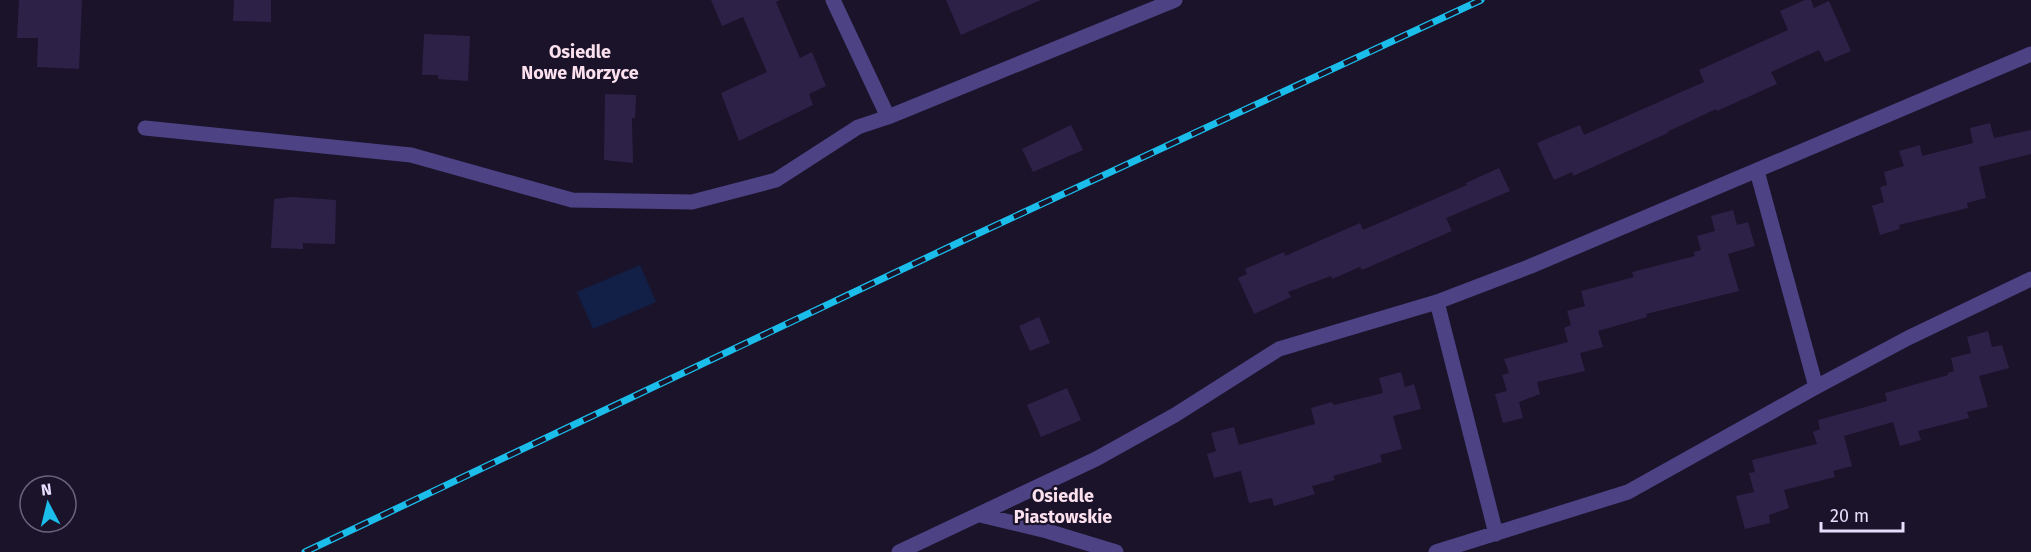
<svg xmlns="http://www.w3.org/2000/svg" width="2031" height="552" font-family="'Fira Sans',sans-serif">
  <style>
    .water { fill: #122048 }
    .building { fill: #2e2148 }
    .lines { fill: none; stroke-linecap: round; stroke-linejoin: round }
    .street { stroke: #4d4284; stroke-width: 15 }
    .rail-casing { stroke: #1bbdeb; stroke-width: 7 }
    .rail { stroke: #1a1329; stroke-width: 4.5; stroke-dasharray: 14; stroke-linecap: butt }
    .labels { text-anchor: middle; stroke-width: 4.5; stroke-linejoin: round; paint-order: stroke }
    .neighbourhood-label { font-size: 18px; font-weight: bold; fill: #fce0ee; stroke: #1a1329 }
  </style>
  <rect width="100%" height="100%" fill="#1a1329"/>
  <!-- water -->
  <path class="water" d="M640,265L656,302L593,329L577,292Z"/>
  <!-- building -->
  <path class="building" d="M19,0H82L79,69L37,67L38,38H17Z
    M234,0H271V22L233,21Z
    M711,0H780L776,2L800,58L812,52L826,86L809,94L813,105L739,141L721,93L767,72L743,17L722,26Z
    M946,0H1041L961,35Z
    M1805,0H1811L1814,8L1829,1L1851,51L1825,62L1819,50L1771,72L1777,84L1717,111L1716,109L1667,132L1668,133L1573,176L1572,172L1554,180L1537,143L1580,125L1584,135L1704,82L1699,70L1788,30L1780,11Z
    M424,34L470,36L468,81L438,79V75H422Z
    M605,94L636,95L635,118H632L633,163L604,160Z
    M1990,123L1994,138L2031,130V154L1979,167L1986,198L1967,203L1968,208L1899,225L1900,229L1880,235L1872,206L1884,202L1880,187L1887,185L1884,172L1904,166L1899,151L1920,145L1922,156L1973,143L1970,128Z
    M1071,125L1083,150L1033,172L1022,149Z
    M1499,168L1510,191L1446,218L1452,231L1362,270L1360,267L1332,279L1331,276L1288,292L1291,297L1254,314L1238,278L1247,274L1245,269L1284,252L1285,256L1360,223L1363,230L1467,185L1466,183Z
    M292,197L336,200L335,244L303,243V249L271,248L274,199Z
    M1733,210L1737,225L1748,222L1755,246L1728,254L1739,291L1646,314L1647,317L1598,331L1603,347L1580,353L1585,371L1537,382L1540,394L1519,402L1523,418L1503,423L1495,394L1507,391L1502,375L1509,373L1504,359L1568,342L1564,328L1571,325L1567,311L1585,306L1581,291L1634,277L1632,272L1695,256L1694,252L1701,250L1697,236L1715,231L1711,216Z
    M1039,317L1050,343L1030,351L1019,326Z
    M1988,331L1992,347L2002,345L2009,368L1979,376L1988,407L1967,412L1969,418L1918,431L1921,440L1900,446L1893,422L1844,436L1852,466L1833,471L1835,477L1784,490L1789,508L1769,515L1770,523L1745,529L1736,496L1754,492L1749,473L1755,472L1752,460L1817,444L1813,432L1820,429L1818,420L1887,401L1885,393L1948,375V373L1954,371L1951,358L1971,353L1967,337Z
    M1401,372L1405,387L1414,384L1421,409L1393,416L1402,449L1380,455L1382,462L1333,476L1335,480L1312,486L1315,494L1274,506L1272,498L1249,503L1241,471L1214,478L1207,454L1216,451L1211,433L1234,427L1239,445L1315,424L1311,408L1332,402L1334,405L1383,393L1379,378Z
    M1067,388L1081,420L1041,437L1027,405Z"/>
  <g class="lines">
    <!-- street -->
    <path class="street" d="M833,0L888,117L1175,0
      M145,128L411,155L572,200L692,202L776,180L858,127L888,117
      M1757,171L1816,387
      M1437,302L1496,534
      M980,515L1047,531L1116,552
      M899,552L1096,459L1175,415L1279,349L1437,302L1531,266L2031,54
      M1436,552L1628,492L1816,387L1908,338L2031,279"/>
    <!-- rail casing -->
    <g class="rail-casing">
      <path id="rail" d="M305,552L962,241L1481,0"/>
    </g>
    <!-- rail -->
    <use href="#rail" class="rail"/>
  </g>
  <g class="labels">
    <!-- neighbourhood labels -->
    <g class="neighbourhood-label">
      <text x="580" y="58">Osiedle<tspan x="580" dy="21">Nowe Morzyce</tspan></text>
      <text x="1063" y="502">Osiedle<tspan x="1063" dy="21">Piastowskie</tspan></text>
    </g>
  </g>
  <!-- north arrow -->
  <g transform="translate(48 504) rotate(353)"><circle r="28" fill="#1a1329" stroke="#6b647d" stroke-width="1.5"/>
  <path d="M0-4.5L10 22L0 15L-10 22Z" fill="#1bbdeb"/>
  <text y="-9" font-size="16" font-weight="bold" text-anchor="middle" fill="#e5defc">N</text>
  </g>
  <!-- scale -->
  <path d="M1821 522v9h82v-9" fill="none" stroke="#e5defc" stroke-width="3"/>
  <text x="1830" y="522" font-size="18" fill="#e5defc" stroke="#1a1329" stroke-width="4.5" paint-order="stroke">20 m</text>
</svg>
